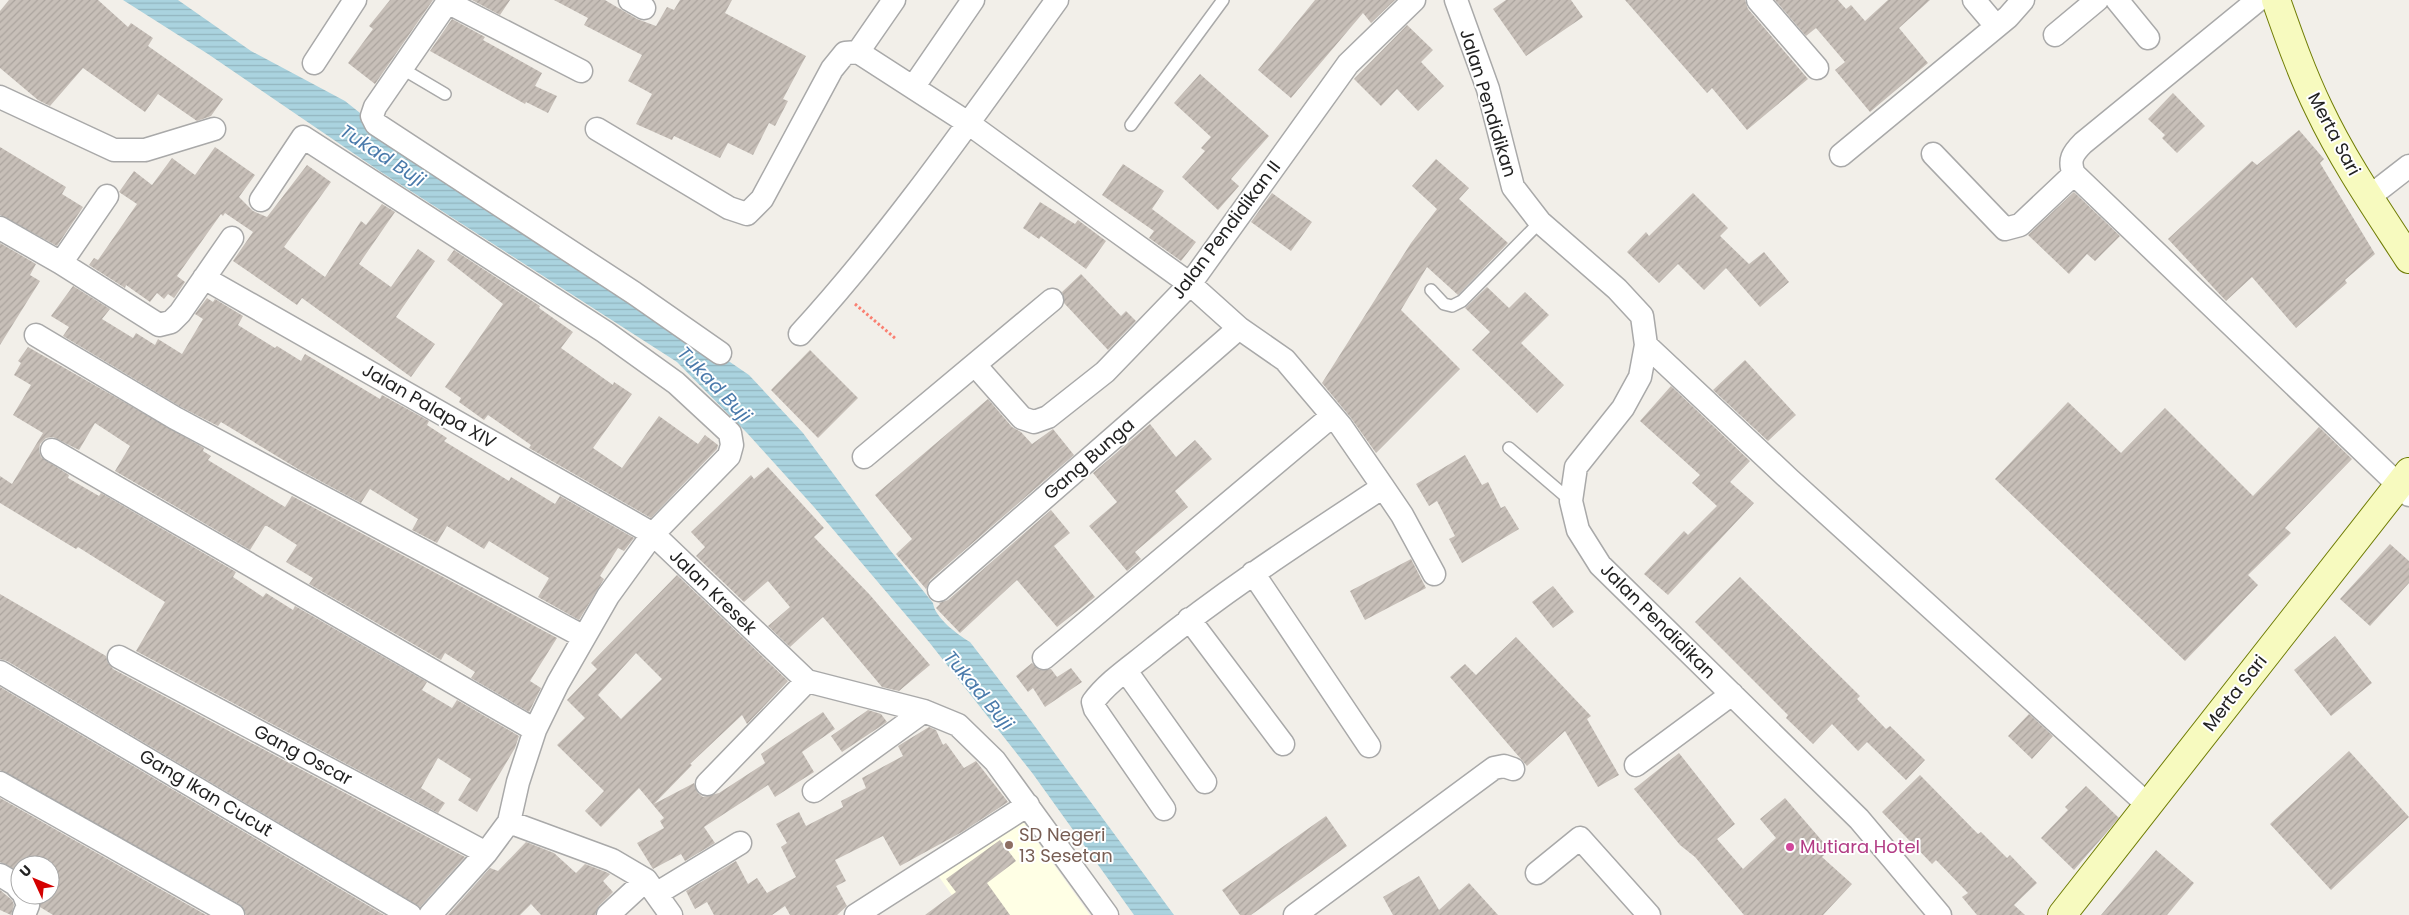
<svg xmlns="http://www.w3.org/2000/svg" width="2409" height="915" font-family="Poppins,sans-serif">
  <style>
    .education { fill: #ffffe5 }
    .water { fill: url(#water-rules) }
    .building { fill: url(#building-hatch); fill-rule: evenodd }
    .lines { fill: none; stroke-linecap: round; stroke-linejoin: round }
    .lane-casing { stroke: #a9a9a9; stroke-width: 14 }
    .street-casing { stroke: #a9a9a9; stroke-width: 25 }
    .secondary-casing { stroke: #707d05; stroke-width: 30 }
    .path { stroke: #fa8072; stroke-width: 3; stroke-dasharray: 2.5 2.5; stroke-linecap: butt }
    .lane { stroke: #fff; stroke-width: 11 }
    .street { stroke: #fff; stroke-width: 22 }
    .secondary { stroke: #f7fabf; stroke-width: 28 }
    .education-dot { fill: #8d6e63; stroke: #fff; stroke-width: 2 }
    .hotel-dot { fill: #d1479c; stroke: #fff; stroke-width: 2 }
    .labels { text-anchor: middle; stroke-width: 4; stroke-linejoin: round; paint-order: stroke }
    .street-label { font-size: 18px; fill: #222; stroke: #fff }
    .education-label { font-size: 18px; fill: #785e54; stroke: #fff; text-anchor: start }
    .hotel-label { font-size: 18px; fill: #b23c85; stroke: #fff; text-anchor: start }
    .water-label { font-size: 19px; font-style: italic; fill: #4a7aab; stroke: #fff }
  </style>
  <defs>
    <pattern id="water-rules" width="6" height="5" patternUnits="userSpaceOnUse" patternTransform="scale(1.25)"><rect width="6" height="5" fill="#aad3df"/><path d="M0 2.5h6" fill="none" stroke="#92b5bf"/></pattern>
    <pattern id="building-hatch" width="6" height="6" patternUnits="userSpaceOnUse" patternTransform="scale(1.25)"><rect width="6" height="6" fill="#c7bfb8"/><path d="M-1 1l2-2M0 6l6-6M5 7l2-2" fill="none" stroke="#aba49e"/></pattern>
  </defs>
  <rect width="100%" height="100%" fill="#f2efe9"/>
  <!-- education -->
  <path class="education" d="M1019,816L1090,915H966L937,874Z"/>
  <!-- water -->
  <path class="water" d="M123,0H178L251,51L345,101L399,144L604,276L749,375L803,433L890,550L933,603C935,618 957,634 970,642L1031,721L1174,915H1134L1033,774L929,642L814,507L748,434L677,362L378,170L208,54Z"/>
  <!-- building -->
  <path class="building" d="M9,0H98L128,27L131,23L153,38L148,46L223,99L211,116L197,121L158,94L145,112L83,68L50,106L38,100L0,68V11Z
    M390,0H433L375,84L348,63L373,29L369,26Z
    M472,0H510L500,15Z
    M554,0H605L637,19L656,26L667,7L674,10L680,0H732L725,13L806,56L783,99L788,101L775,126L769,123L753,155L728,143L720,158L674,136L672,140L636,124L652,94L628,81L642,55L584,25L588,18Z
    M1315,0H1395L1371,23L1363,13L1291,98L1258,70Z
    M1506,0H1571L1583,17L1526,56L1493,9Z
    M1625,0H1745L1748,9L1808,79L1747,130L1712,88L1707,93Z
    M1775,0H1838L1846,9L1851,5L1865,21L1888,0H1930L1899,28L1928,63L1870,112L1835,70L1845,62L1816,28L1806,36Z
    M452,19L485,37L483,40L542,73L535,86L557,96L548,113L526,102L525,104L430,51Z
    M1407,25L1433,50L1421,62L1444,86L1418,111L1397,89L1381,106L1354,79Z
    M1200,74L1269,136L1231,179L1239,186L1218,210L1182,177L1205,151L1201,148L1211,137L1174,103Z
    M2173,93L2205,126L2177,153L2162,138L2165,135L2148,119Z
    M2299,130L2324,159L2320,163L2375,254L2345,280L2347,283L2296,328L2252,277L2226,301L2168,239L2252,161L2257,165Z
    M0,147L66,187L62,194L83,207L57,246L0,215Z
    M215,147L255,175L239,197L253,211L267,217L307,165L331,182L284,247L325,277L361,221L366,225L382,204L395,212L359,264L391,287L418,249L435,261L396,317L435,344L411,377L302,298L297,305L233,261L253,232L225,213L223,216L221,214L177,276L185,282L174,298L168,294L164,299L157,293L150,302L126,285L125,288L89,265L94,258L98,260L137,204L119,192L134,171L152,185L172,158L195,175Z
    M1436,159L1469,188L1459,199L1508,243L1458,295L1427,267L1401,310L1460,369L1376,453L1351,418L1322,383L1411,243L1437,209L1412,186Z
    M1123,164L1164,191L1152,209L1196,242L1181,261L1149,238L1154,231L1102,195Z
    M2074,192L2120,236L2095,261L2087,254L2069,274L2028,235Z
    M1272,193L1312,222L1291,251L1251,222Z
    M1693,193L1728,228L1720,236L1749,264L1764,252L1789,282L1760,307L1726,268L1704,290L1678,264L1659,283L1627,252L1646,232L1649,236Z
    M1040,202L1075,224L1078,220L1106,241L1086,269L1041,236L1039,239L1023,228Z
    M0,243L36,264L30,275L40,281L0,345Z
    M454,250L540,306L539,308L573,332L561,348L613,385L614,382L632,394L593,448L622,468L659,416L698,444L705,435L718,445L717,449L651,518L529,448L531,445L488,415L484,420L459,402L461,398L445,387L503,304L447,260Z
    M1081,274L1121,316L1126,311L1136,321L1108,350L1064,303L1062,292Z
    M73,286L110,309L102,319L133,338L136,333L155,345L158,339L182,354L203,319L195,314L207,298L213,302L215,299L243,316L238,325L275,348L277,346L301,361L305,354L380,399L382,395L429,421L427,425L447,438L444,441L509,481L511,477L555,504L560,496L634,538L624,551L618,548L600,576L604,579L579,620L538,597L549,578L489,541L484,549L447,526L437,543L412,530L418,519L370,489L361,503L298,469L221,422L218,426L181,407L63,336L69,327L51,316Z
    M1487,287L1509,308L1525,292L1549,315L1521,343L1564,385L1537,413L1472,350L1490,332L1465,308Z
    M28,347L204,448L203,451L211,456L208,460L285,507L292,496L557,638L530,681L541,688L529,712L471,678L475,672L445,653L441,660L309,584L313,578L286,562L297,545L267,526H265L250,550L115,471L130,446L95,423L79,450L53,437L46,438L40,444L39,450L41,457L69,475L68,478L99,496L101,493L236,572L233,577L263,597L266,593L293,610L295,606L427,682L422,690L452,708L457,700L519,736L515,748L477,812L458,800L471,779L438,758L421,788L445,803L438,813L136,651L165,602L78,547L76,549L0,503V476L12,484L43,433L13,415L31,385L14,375L21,363L18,361Z
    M810,350L858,398L818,438L771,390Z
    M1745,360L1796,415L1768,441L1713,390Z
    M1671,386L1750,461L1730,482L1754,503L1668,595L1644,574L1684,531L1688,535L1717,506L1692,483L1700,475L1640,421Z
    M988,399L1012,427L1021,432L1032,444L1053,429L1074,455L930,580L926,589L896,554L912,539L875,495Z
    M2068,402L2121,453L2165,408L2253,496L2319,427L2352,459L2285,528L2291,533L2248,575L2258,585L2185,661L1995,479Z
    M1150,424L1176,457L1195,440L1212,459L1175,491L1188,507L1135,552L1141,559L1127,571L1089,526L1117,502L1093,473Z
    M1465,455L1482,485L1488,482L1501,508L1505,506L1519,529L1462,563L1449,539L1455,536L1437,501L1429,506L1416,484Z
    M768,467L824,528L814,537L870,595L930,665L899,691L882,687L823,617L790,647L768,626L790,607L768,581L744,602L696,556L705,547L691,532L751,475L754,479Z
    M1051,510L1070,533L1054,546L1095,597L1057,627L1017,580L960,633L936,608L940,604L939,603L948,600Z
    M2390,544L2409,561V583L2370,626L2340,599Z
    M1411,559L1426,588L1365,620L1350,591Z
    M677,575L788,681L747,724L742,715L690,764L692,765L654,804L694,783L698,793L703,797L719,793L765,763L761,754L823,712L835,729L802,752L814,772L775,797L768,785L704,827L715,843L685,861L681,854L653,869L637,843L664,828L660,821L664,818L639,788L601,827L585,811L604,791L557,745L585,718L567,700L597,669L591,663ZM636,653L662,679L621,719L598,695Z
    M1740,577L1860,696L1857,699L1886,729L1890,726L1925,760L1906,780L1867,742L1858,751L1832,724L1813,744L1786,718L1788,715L1695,622Z
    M1553,586L1574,612L1553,628L1532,602Z
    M0,594L106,656L108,663L113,669L465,857L420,907L7,661L0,659Z
    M2335,636L2372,683L2331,716L2294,670Z
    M1516,637L1591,716L1587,719L1619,775L1598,787L1565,731L1527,766L1450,677L1465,664L1476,675Z
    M1032,663L1040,670L1051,669L1057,677L1071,668L1082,682L1045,707L1033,688L1028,692L1016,676Z
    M0,687L384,915H246L239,904L0,770Z
    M868,710L881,714L887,722L842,752L831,736Z
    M2029,714L2053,736L2032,759L2008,736Z
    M929,727L936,730L943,745L946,743L964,768L976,761L1008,802L962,832L900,866L883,836L835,860L846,881L836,886L847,906L837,915H790L785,906L772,915H714L707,902L695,909L686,891L736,861L748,884L757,878L767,893L796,877L781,847L787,843L776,824L799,812L806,826L843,807L841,801L866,788L862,778L903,756L898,746Z
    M2349,751L2409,817L2331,890L2270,824Z
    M1679,753L1735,824L1717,839L1743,869L1776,838L1760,819L1785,798L1830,850L1822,857L1852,884L1823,915H1744L1695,857L1680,845L1634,789Z
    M1920,775L1978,834L1981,832L2007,858L2010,855L2037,883L2014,905L2025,915H1977L1962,897L1968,893L1936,860L1932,864L1882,812Z
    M2086,786L2119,818L2074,870L2041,838L2068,810L2065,807Z
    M0,798L206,915H53L40,907L38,895H50V865H20V872L0,862Z
    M1326,816L1347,846L1251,915H1240L1222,890Z
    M1000,840L1016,861L987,883L1010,915H925L956,892L946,879Z
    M526,842L554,853L576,873L585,864L606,872L610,874L603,881L613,892L599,906L595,915H541L531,904L520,915H448L490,868L498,871Z
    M2156,850L2194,883L2167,915H2101Z
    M1419,876L1439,910L1469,883L1498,915H1393L1383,897Z
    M0,890L12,900L14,905L11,915L0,910Z"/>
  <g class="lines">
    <!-- lane casing -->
    <g class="lane-casing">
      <path id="lane" d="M401,68L445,94
        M1131,125L1223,0
        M1431,290L1444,304L1452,306L1462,301L1540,222
        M1509,448L1571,501"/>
    </g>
    <!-- street casing -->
    <g class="street-casing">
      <path id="street" d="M449,0L375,107L372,116L376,124L634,293L720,353
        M630,0L644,8
        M1456,0L1488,89L1513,187L1540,222L1617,289L1642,316L1646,345L1640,377L1623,408L1576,467L1571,501L1578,530L1600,565L1859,819L1940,915
        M1758,0L1817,68
        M1974,0L1996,26
        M2117,0L2148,38
        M2258,0L2083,143C2073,153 2068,160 2074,174L2409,495
        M447,2L581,71
        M2055,35L2097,0
        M858,52L968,123L1104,222L1190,284L1239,328L1285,360L1341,426L1383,487L1402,515L1434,574
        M314,63L355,0
        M914,86L973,0
        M0,97L114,150H145L214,129
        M597,129L729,208L747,214L762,199L832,69L845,53L858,52L894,0
        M1933,154L2005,229L2020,225L2074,174
        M1841,155L2008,17L2023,0
        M2369,197L2409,166
        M261,200L303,137L605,332L676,383L730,433L732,445L729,456L653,534L608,596L558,683L535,730L518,782L509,822L486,853L430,915
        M0,228L61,263L159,325L171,322L180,313L232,238
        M61,263L107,196
        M204,278L653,534L807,681L924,711L958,725L995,761L1107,915
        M800,334C894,231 975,114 1057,0
        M36,335L175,418L584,637
        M1646,345L1789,479L2148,805
        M975,365L1022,418L1034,422L1048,417L1105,372L1190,284L1348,64L1414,0
        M52,450L535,730
        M864,457L1052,300
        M1253,573L1369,746
        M939,590L1239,328
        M1189,619L1283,744
        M119,657L486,853
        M1044,658L1332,416
        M1126,671L1205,782
        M0,672L410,915
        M1636,765L1732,694
        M0,783L233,915
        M707,784L807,681
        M814,791L924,711
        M1164,809L1095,709L1093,702C1108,681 1135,664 1155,647C1228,588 1306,538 1383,487
        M509,822L612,860L646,880L671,915
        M1537,873L1580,838L1649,915
        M0,875L15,884L20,890
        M656,894L740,843
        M24,895L28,905L24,915
        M608,915L646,880
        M856,915L1028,805
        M1295,915L1494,768L1504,766L1513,769"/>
    </g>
    <!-- secondary casing -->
    <g class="secondary-casing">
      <path id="secondary" d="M2276,0C2289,37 2302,74 2319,109C2344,162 2378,211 2409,259
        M2062,915L2409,472"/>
    </g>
    <!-- path -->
    <path class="path" d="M855,304L896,339"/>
    <!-- lane -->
    <use href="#lane" class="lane"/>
    <!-- street -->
    <use href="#street" class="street"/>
    <!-- secondary -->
    <use href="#secondary" class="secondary"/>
  </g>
  <!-- markers -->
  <circle class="education-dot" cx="1009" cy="845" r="5"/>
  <circle class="hotel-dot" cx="1790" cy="847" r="5"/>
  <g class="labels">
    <!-- street labels -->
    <g class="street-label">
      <text transform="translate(1488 103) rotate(73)" y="6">Jalan Pendidikan</text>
      <text transform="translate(2334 134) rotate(62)" y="6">Merta Sari</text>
      <text transform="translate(1226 230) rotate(-53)" y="6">Jalan Pendidikan II</text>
      <text transform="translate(429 406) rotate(30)" y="6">Jalan Palapa XIV</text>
      <text transform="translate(1089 459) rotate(-41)" y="6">Gang Bunga</text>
      <text transform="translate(713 592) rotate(44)" y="6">Jalan Kresek</text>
      <text transform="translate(1658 621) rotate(45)" y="6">Jalan Pendidikan</text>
      <text transform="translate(2235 693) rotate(-52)" y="6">Merta Sari</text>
      <text transform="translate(303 755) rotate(28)" y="6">Gang Oscar</text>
      <text transform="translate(206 793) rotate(31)" y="6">Gang Ikan Cucut</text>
    </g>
    <!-- education labels -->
    <g class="education-label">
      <text x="1019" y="841">SD Negeri<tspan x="1019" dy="21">13 Sesetan</tspan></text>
    </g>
    <!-- hotel labels -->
    <g class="hotel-label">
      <text x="1800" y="853">Mutiara Hotel</text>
    </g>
    <!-- water labels -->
    <g class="water-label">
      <text transform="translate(383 155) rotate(33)" y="7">Tukad Buji</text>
      <text transform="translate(715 384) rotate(46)" y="7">Tukad Buji</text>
      <text transform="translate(979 690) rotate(50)" y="7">Tukad Buji</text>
    </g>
  </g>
  <!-- north arrow -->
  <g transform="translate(35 880) rotate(314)"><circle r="24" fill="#ffffff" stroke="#a7a7a7"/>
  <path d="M0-4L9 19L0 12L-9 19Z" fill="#d40000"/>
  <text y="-8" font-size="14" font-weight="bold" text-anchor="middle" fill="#222222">U</text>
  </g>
</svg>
